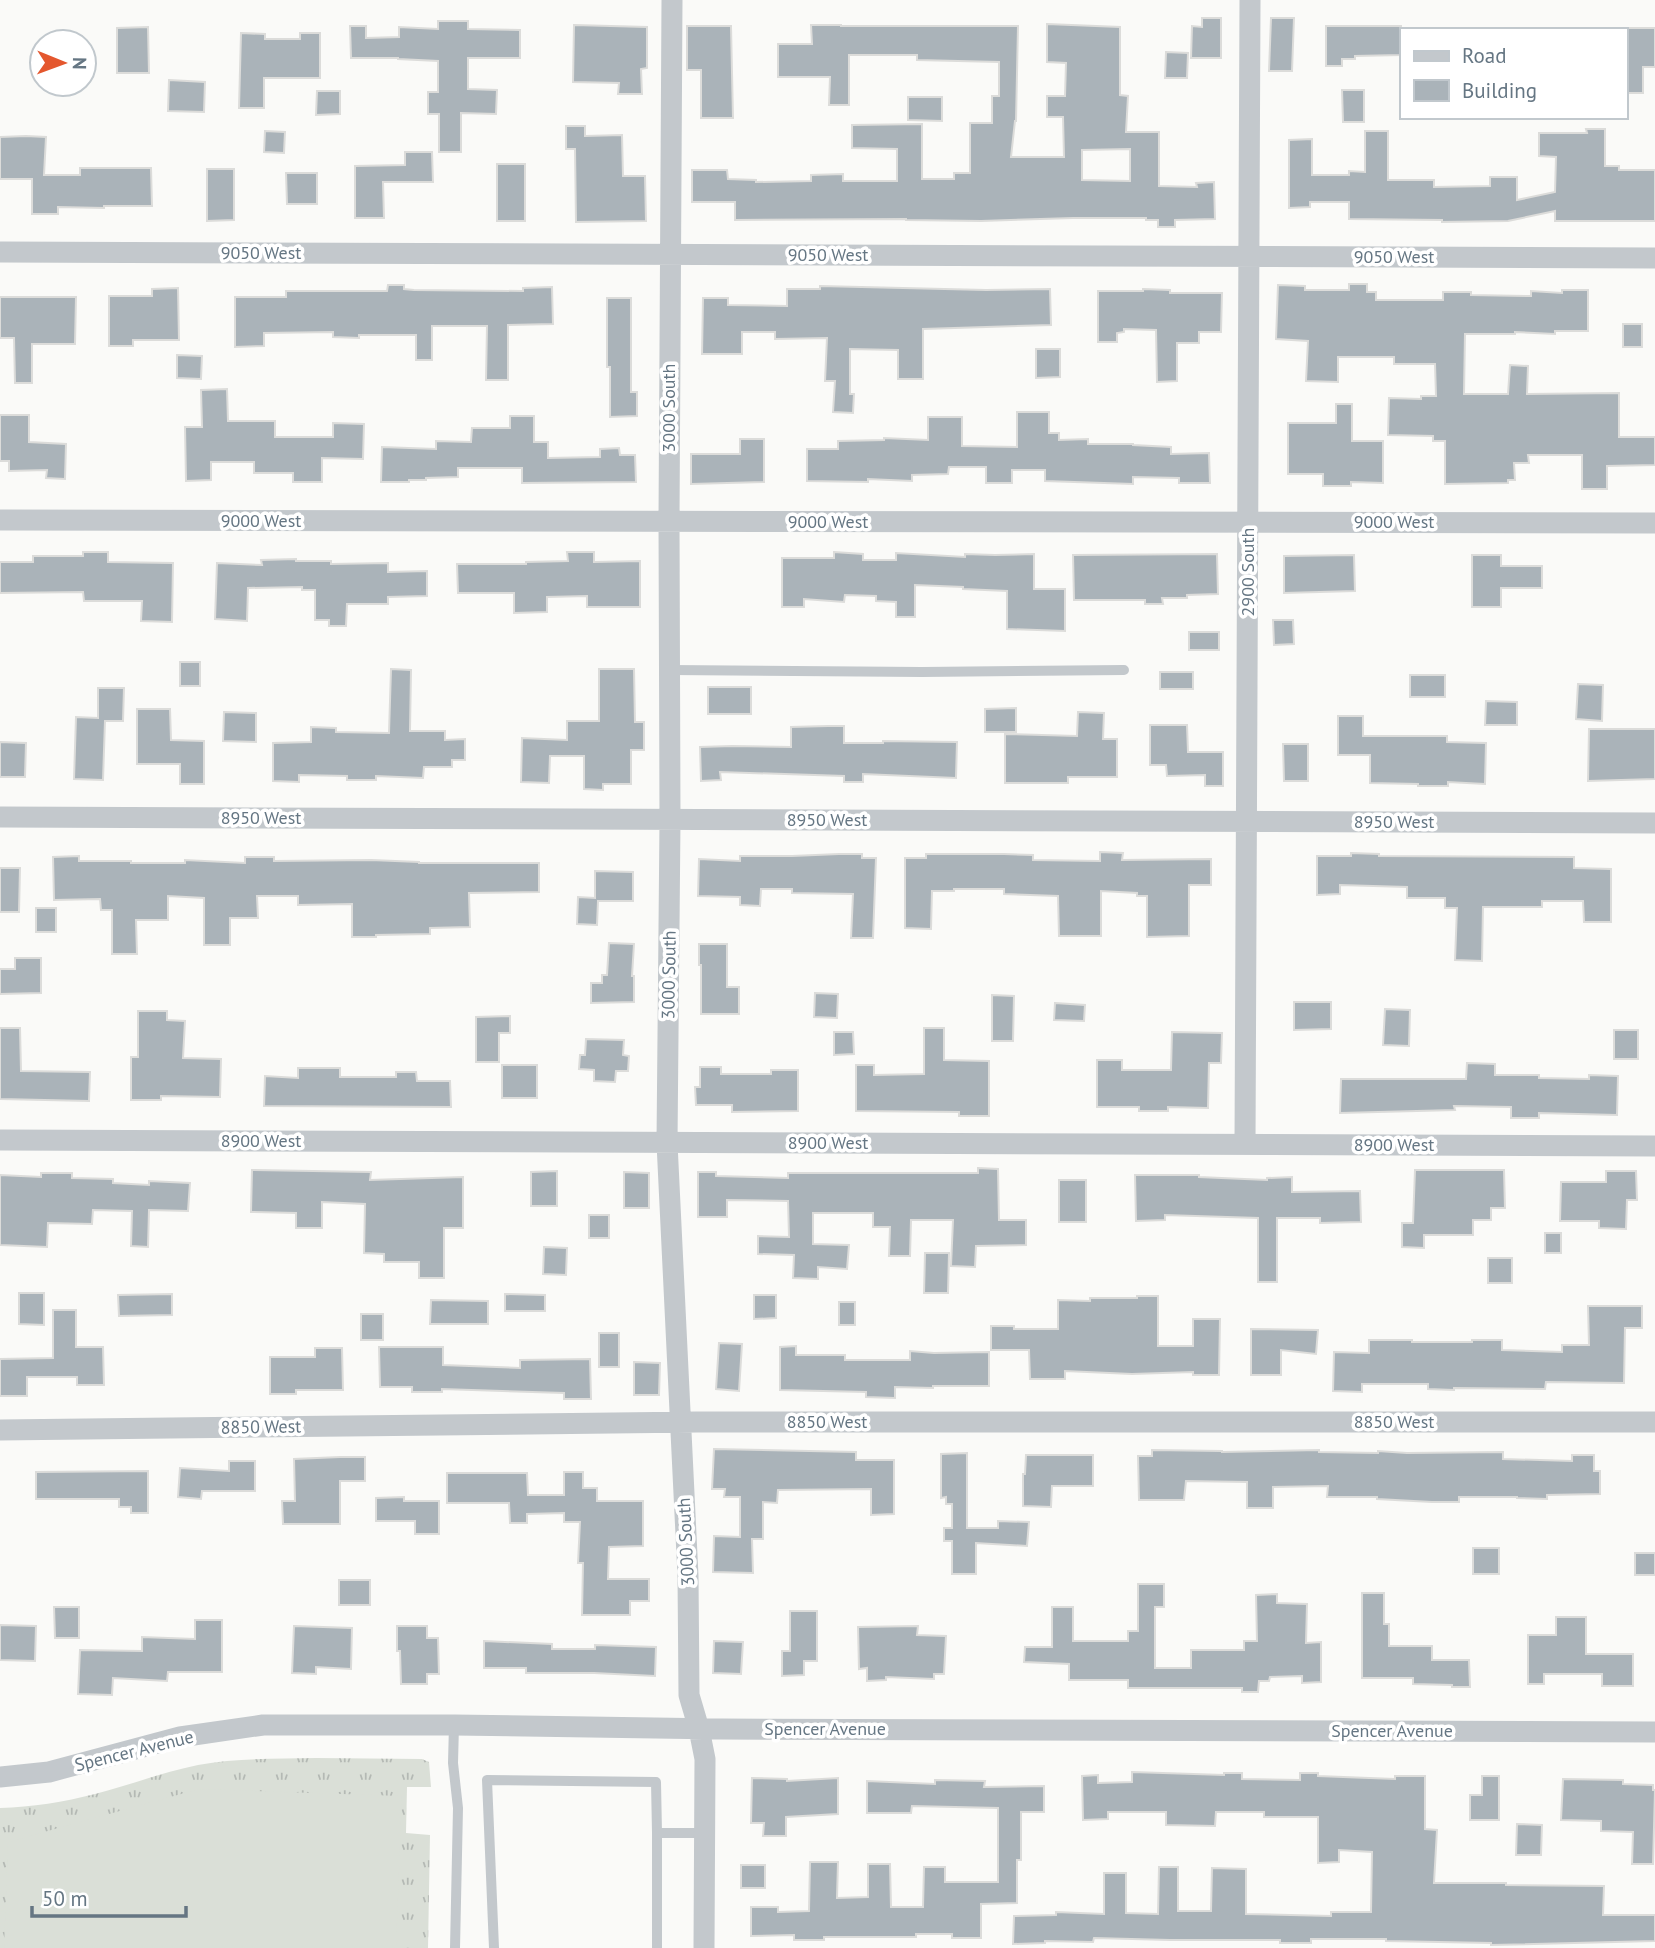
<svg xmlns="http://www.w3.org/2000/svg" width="1655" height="1948" font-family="'PT Sans',sans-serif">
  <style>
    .grass { fill: url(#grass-tufts) }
    .pitch { fill: #dadfd7 }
    .building { fill: #aab3b9; stroke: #dcdcda; stroke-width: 2; fill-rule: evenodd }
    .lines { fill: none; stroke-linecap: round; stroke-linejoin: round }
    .lane { stroke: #c3c8cc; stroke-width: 10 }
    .street { stroke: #c3c8cc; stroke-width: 21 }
    .labels { text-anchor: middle; stroke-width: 7; stroke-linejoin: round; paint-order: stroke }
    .street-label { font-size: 18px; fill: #657683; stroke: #fff }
  </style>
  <defs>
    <pattern id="grass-tufts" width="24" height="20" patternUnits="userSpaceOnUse" patternTransform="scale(1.75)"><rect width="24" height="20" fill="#dadfd7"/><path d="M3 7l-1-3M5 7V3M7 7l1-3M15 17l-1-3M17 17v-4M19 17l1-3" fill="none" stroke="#b4b9b4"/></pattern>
  </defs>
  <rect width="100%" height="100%" fill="#fafaf8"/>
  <!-- grass -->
  <path class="grass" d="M316,1758L422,1759L429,1762L431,1787H407L406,1833L430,1835L428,1948H0V1808C32,1807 64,1802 95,1794C130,1785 163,1772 198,1765C237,1758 277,1759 316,1758Z"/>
  <!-- pitch -->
  <path class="pitch" d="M199,1789L402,1796L396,1948H4L8,1842Z"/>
  <!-- building -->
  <path class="building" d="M1202,18H1221V58H1191L1192,26L1202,27Z
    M1271,18H1294L1292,71H1269Z
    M438,21H468V29L520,30V58H468V89L497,90L496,114L461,113V152H439V114H428V92H438V61L398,59V58H351L350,26H366V38L399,37V27L438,29Z
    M1047,24L1120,27V95L1128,96L1126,132H1159V186L1197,187L1196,183L1214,182L1215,219L1175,220V227H1158V220H1146V218H1073L981,221L906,220V219L735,220V202H692V170H727L728,179L756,180V182L811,181V175L843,174V181H897V149L852,148V125L922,124V179H954V173H970V123H992V96H999V62L917,60V55H849V105H829L830,77H778V44H812L811,25H841V26H1018L1016,121H1015L1011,157H1064L1063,117H1047V96H1065L1066,63L1047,62ZM1130,149V181L1082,180V150Z
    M574,25L647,27V68L641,69L642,94H618L619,83L573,82Z
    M687,26H731L733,118H701V70H687Z
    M1326,26H1401V55L1355,56V59H1342V66H1326Z
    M148,27L149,73H117V28Z
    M1625,28H1655V67H1643V93H1626Z
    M241,33L265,34V39H300V33H320V78H264V108H239Z
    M1166,52L1188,53L1187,78H1165Z
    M169,80L205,82L204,112L168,111Z
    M1342,90H1364V122H1343Z
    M317,91H340V114L316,115Z
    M908,97H942V121L908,120Z
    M566,126H585V136L622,135L623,176H645L646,221L576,222L575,149H566Z
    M1586,129H1605V166H1619V170H1655V221H1555V211L1508,221L1442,222V220L1349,219V202H1310V207L1289,208V140L1312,139V175H1349V171L1365,172V131H1388V180H1434V187L1490,186V177H1517V200L1555,192L1556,157L1539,156V133H1587Z
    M265,131L285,132L284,153L264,152Z
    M26,136L46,137L44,175H80V168H151L152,206H104V208L58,207V214H32V179H0V137Z
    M405,152H432L433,182H383L384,218H355V166L405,165Z
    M497,164H525V221H497Z
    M207,169H234V220L207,221Z
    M286,173H317V204H287Z
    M1349,284H1367V292H1376V300H1443V292H1471V295L1531,296V291L1562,293V290H1588V331H1555V334L1515,332V334H1465L1464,394H1508L1510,365L1528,366L1527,394L1619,393V437H1655V465L1607,466V489H1582V455H1528L1529,463H1514L1515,480H1508V483L1445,484V441H1433V436L1388,435L1389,398L1421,399V396H1436L1435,364H1394V357H1338V382L1306,381L1308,341L1276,339L1278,285L1305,286V290H1349Z
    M388,285H404V289L414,290L523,291V288L552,287L553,324L508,325V380H486L487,326H432V360H416V335H359V338L333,337V332L264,333V346L235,347V297H286V291H387Z
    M820,286L986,290L1050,289L1051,325L923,329V379H898V350L850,349V394H854L853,413L833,412L835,381H825L827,338L775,339V332H742V354H702L703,298H728V305L787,306V289H820Z
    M178,288L179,340H133V346H109V296H152V289Z
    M1143,289L1170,290V293H1222L1221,332H1199V343H1177V381L1157,382L1156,330L1124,329V332L1117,333V342H1098V291H1143Z
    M0,297H76L75,344H32V383H15L14,338H0Z
    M607,298H631V392H637V416L610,417V367H607Z
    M1623,324H1642V347H1623Z
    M1036,349H1060V377L1036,378Z
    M177,355L202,356L201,379L177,378Z
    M227,389L228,421H275V437H333V423L364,424L363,459L322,458V482H293V473H254V462H211V480L186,481L185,427H202L201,390Z
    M1336,404H1352V441H1383V483L1351,482V486H1323V474H1288V423H1336Z
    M1017,412H1049V433H1059V440L1088,439V444H1133V445L1171,447V454L1209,453L1210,483H1179V478L1133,477V484L1045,481V470H1012V483H986V467H949L948,474L912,475V481L868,479V482L807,481V449H838V441L884,440V438L928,440V417H962V446L1017,447Z
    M0,415H29V442L66,444L65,479L46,478L47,470L9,471V461H0Z
    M510,416H534V442H548V458L600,457V449L619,448L620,455H635L636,482L522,483V468H458V477L426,478V480H409V482H381L382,447L436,449V441L471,442L472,428H510Z
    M740,439H764V482L691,484V454H740Z
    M83,552H108V562L173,563L172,622L141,621L142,601H84L83,592L0,593V562H33V556H83Z
    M567,552H594V562L640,561V607H587V596L547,597V612L514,613V593H458L457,564H526V562L568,561Z
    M834,552L863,554V560H896V553L965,557V554L995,555L1034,554V589H1065V631L1007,629V591L963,589V587L915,585V617H896V602L876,601V596L845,595L844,602L804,599V607H782V558H834Z
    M1217,554L1218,594L1187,595V598H1162L1163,604H1145V600H1074L1073,555Z
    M1354,555L1355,591L1284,593V556Z
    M1472,555H1501V566H1542V588H1501V607H1472Z
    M296,559V561H331V564L388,563V572L427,571V596L388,597V604H347L346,626H329V620H315V590H302V587L248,588L247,621L215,619L217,563L262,565L261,560Z
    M1273,620H1293L1294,644L1274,645Z
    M1189,632H1219V650H1189Z
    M180,662H200V686H180Z
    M391,669L411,670L410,731H445V740L465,739V760H452V767H424L423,778L376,776V780H347V776L299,775V782L273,781V743L311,742V727L336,728V732L389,733Z
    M599,669H634L635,722H644V750H631V784H603V790L584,789V756H550L549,783L521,782L522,738L567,740V721H599Z
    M1160,672H1193V689H1160Z
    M1410,675H1445V697H1410Z
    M1578,684L1603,685L1602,721L1576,719Z
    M708,687H751V714H708Z
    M98,688H124L123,721H105L103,780L74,779L76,717L98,718Z
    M1486,701L1517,702V725H1485Z
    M1016,708V732H985V709Z
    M137,709H170L171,740L204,741V784H180V764H137Z
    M224,712L256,713V742L223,741Z
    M1078,712L1104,713L1103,739H1117V777H1068V783H1005V734L1077,736Z
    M1338,716H1363V736H1447V742L1486,743L1485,784L1448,782V786H1418V784L1370,783V755H1338Z
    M1150,725H1187L1188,752H1223V786H1205V775L1167,776L1166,765H1150Z
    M828,726H844V743H883V741L957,742L956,778L863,774V782H844V776L720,772L721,780L701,781L700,747L732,746L791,747V727Z
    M1589,729H1655V779L1588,781Z
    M0,742L26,743L25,777H0Z
    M1283,744H1308V781H1284Z
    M1100,852L1123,853L1122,860L1211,859V885H1189V936L1147,937V896H1137V893L1101,891V936H1059L1058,896L1004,894V889H954V891H932L931,929L905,928V858H926V854H1004L1033,855V860L1100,861Z
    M1351,853L1379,854V856L1574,857V868L1611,869V922H1584L1583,901H1542V907H1483L1482,961L1455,960L1457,908H1445V898H1407V887L1340,885V894L1317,895V856H1351Z
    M839,854H862V858H876L873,938H851L853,894L792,893V889H761L760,906L740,905V897L698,896L699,859L740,861V856H792Z
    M79,856V861H131V863H185V860L245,863V857H274V861L371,860L419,862V863H539V892L469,893L470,927L430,928V934L376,935V937H352V904L298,905V896H257L258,918H230V945H204V898L168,896V920H136L137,954H112V910H101L100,899L54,900L53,857Z
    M0,868H20L19,912H0Z
    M595,871L633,872V901H598L597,925L577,924L578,897L595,898Z
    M36,908H56V932H36Z
    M609,943L634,944L632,976H634V1002L591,1003V983H602V975H607Z
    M699,944H727V987H739V1014H701V965H699Z
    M15,958H41V993L0,994V969H15Z
    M815,993L838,994L837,1018L814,1017Z
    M992,995L1014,996L1013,1041H992Z
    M1294,1002H1331V1029L1294,1030Z
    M1055,1003L1085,1005L1084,1021L1054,1020Z
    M1385,1009L1410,1010L1409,1046L1383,1045Z
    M138,1011H167V1020L185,1021L183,1058L221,1059L220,1097L161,1096V1100H131V1057H138Z
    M510,1016V1033H499V1062H476V1017Z
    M0,1028H20L21,1071L90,1072L89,1101L0,1099Z
    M924,1028H944V1060L989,1061V1116H959V1112L856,1111V1065H874V1075L924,1074Z
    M1614,1030H1638V1059H1614Z
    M834,1032H853L854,1054L834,1055Z
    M1172,1032L1222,1033L1221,1063H1209L1208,1108L1168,1107V1111H1139V1107H1097V1060H1122V1070H1171Z
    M586,1039L624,1040L623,1055L629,1056L628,1071H616L615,1082L594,1081V1070L579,1069L580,1055H585Z
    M1467,1063L1495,1064V1075H1539V1078L1589,1079V1075L1618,1076L1617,1115L1539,1113V1118H1511V1107L1454,1106L1455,1110L1340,1113L1341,1079H1466Z
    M502,1065H537V1098H502Z
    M700,1067H721V1074H771V1070H798V1111L732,1112V1105H696L695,1087H700Z
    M298,1068H340V1077H396V1072H416L417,1081H450L451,1107L264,1106L265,1076L298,1078Z
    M978,1168L998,1169L999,1220H1026V1245L976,1246L975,1267L951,1266L953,1220H911L910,1256H889L890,1227H873V1213H813V1244L849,1245L847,1269L818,1267V1279L793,1278L794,1255L758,1254V1236L789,1237L788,1201L727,1200V1217H698V1172H716V1176L788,1178V1173H978Z
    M252,1170L371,1172L370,1180L463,1177V1228H444V1278H419V1262H384V1254L364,1253L365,1204L322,1202V1228H296V1213L251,1212Z
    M1415,1170H1504L1505,1208H1491V1220H1473V1235H1424V1248L1402,1247V1223H1413Z
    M557,1171V1206H531V1172Z
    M1606,1171H1636L1637,1200H1627L1626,1229L1599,1228V1221H1560L1561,1182H1606Z
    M624,1172L649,1173V1208H624Z
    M41,1173H72V1178L113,1179V1183L149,1185V1181L190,1183L188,1211L149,1210L148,1247L131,1246L132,1211L93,1210L92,1224L48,1223L47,1247L0,1245V1175L41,1177Z
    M1135,1175H1199V1177L1267,1180V1178L1292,1177V1192L1360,1191L1361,1222L1320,1223V1218H1277V1282H1258V1218L1165,1215V1220L1136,1221Z
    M1059,1180H1086V1222H1059Z
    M589,1215H609V1238H589Z
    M1545,1233H1561V1253H1545Z
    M544,1247L567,1248L566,1275L543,1274Z
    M925,1253H949L948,1293H924Z
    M1488,1258H1512V1283H1488Z
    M19,1293H44V1325L19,1324Z
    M172,1294V1315L119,1316L118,1295Z
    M505,1294L545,1295V1311H505Z
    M754,1295H776V1318L754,1319Z
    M1137,1296H1158V1346H1193V1319H1220L1219,1375H1193V1372L1132,1374L1065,1371V1379H1030L1029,1350H991V1326H1014V1329H1058V1300L1090,1301V1298H1137Z
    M431,1300L488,1301V1324H430Z
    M839,1302H855V1325H839Z
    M1588,1306H1642V1328H1625L1624,1383L1546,1382L1545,1389L1454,1388V1390L1428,1389V1384H1362V1392L1333,1391L1334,1352L1369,1353V1340H1412V1342H1472V1340H1502V1350L1562,1352V1345H1589Z
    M53,1310H76V1347H103L104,1385H77V1377H27V1396H0V1359L53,1358Z
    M361,1314H383V1340H361Z
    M1251,1329L1318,1330L1316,1354L1281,1350V1375H1251Z
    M599,1333H619V1367H599Z
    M719,1343L742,1344L739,1391L716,1389Z
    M796,1346V1355H845V1360H910V1351L934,1353L989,1352V1386H933V1388L895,1387V1398L866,1397V1392L780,1390V1347Z
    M379,1347H443V1365L520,1368V1360L590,1359L591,1399H564V1393L442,1389V1392H412V1387H380Z
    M315,1348H342L343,1390H296V1394H270V1357H315Z
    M634,1362L660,1363L659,1395H634Z
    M714,1449L856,1452V1460H894V1514L871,1515V1489L778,1490L777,1503L763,1502V1539H752L753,1573L713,1572L714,1536L740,1537V1497H724L725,1489H712Z
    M1152,1450L1222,1451V1452L1319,1450V1452L1378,1453V1451L1407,1453L1503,1452V1459L1572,1461V1455H1594V1471H1600V1494L1547,1495V1499L1517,1498V1497H1459V1502H1432L1377,1499V1497H1327L1328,1486L1273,1487V1508H1247V1482L1186,1481L1184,1500H1139L1138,1456H1152Z
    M967,1453V1528H998V1521L1029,1522L1027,1546L976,1543V1574H952V1541H944V1528H952V1504H946V1497L941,1498V1454Z
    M1026,1455H1093V1486H1052L1051,1507L1023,1506V1474H1025Z
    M340,1457H365V1481H340V1524H283L282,1501H295L294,1459Z
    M229,1461H255V1491H202L201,1499L178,1497L180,1468L229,1471Z
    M148,1471V1513H131V1507H119V1499H36V1472Z
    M564,1472H583V1488H597V1501H643V1546L609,1547L608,1579H649V1601H630V1615H582L583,1563H578L580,1522H564V1513L527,1514V1523H510L509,1503H447V1473H527L528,1495H564Z
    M404,1497V1501H439V1534H415V1521H376V1498Z
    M1473,1548H1499V1574H1473Z
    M1635,1553H1655V1575H1635Z
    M339,1580H370V1605H339Z
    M1138,1584H1164V1607H1155V1668H1191V1650H1244V1641H1257L1256,1595L1277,1594V1603L1307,1604L1306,1643L1321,1642V1682L1302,1683V1676L1270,1677L1269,1681H1259L1258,1692H1242V1688H1128V1680H1069V1664L1024,1662L1025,1647H1052V1607H1073V1641H1128V1631H1138Z
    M1362,1593H1384V1624H1389V1646H1432V1660H1469L1470,1687H1452V1685L1413,1684V1678H1362Z
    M54,1607H79V1638H55Z
    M790,1611H817V1661H804V1675L782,1676V1651H790Z
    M1556,1617H1586V1654H1633V1686H1602V1674H1544V1684H1528V1635H1556Z
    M195,1620H222V1672H168L167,1681L113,1678L112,1695L78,1694L80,1650L142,1651V1637L195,1639Z
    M0,1625L36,1626L35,1661L0,1660Z
    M294,1626L352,1628L351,1669L316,1667V1674L292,1673Z
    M397,1626H427V1638H438L439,1674H427V1684H401L400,1651H397Z
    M918,1626L917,1635L946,1636L944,1674H934V1679L886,1677V1680L867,1681V1668L859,1669L858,1627Z
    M484,1641L552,1644V1649H595V1645L656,1647L655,1676L594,1673H526V1668H484Z
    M714,1641L743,1642L741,1674L713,1673Z
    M1132,1772L1224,1775V1773H1242V1779L1300,1780V1773H1318V1776L1395,1779V1776H1425V1829L1437,1830L1434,1883H1506V1885L1604,1886L1603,1915H1655V1941L1491,1945V1943L1386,1941V1939H1311V1943H1280V1940H1170L1094,1938L1093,1942L1045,1941V1943L1013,1944L1014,1916L1056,1915V1912L1104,1914V1873H1126V1913L1158,1914L1159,1867H1178V1911H1211L1212,1868L1246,1869V1914L1331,1916V1912H1371L1372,1852L1339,1850V1862L1318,1863V1817H1264V1812H1216L1215,1826L1166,1825V1812H1108V1819L1083,1820L1082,1776L1098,1775V1783L1132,1782Z
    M1482,1776H1499V1820H1470V1795H1482Z
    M752,1778L787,1779V1781L838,1778V1814L786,1817V1836H763L764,1823H751Z
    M1563,1779L1623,1780V1784L1653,1785V1790H1655L1653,1864H1632L1633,1832L1601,1831V1821L1561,1820Z
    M935,1780L985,1781L984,1787L1044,1786V1812H1021V1860H1017V1903L981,1904V1938H952V1934H916V1937H824V1940H794V1935L751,1936V1907H778V1912L809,1911L810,1862H838L837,1898L868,1897V1864H890L891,1907H923L924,1867H945V1882H998V1808L912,1806L911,1813H867V1781L935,1784Z
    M1517,1824L1542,1825L1541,1855H1516Z
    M741,1865H765V1888H741Z"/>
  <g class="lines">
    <!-- lane -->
    <path class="lane" d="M670,670L922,672L1124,670
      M454,1725L453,1763L458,1808L455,1948
      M494,1948L487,1780L656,1782L657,1833
      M657,1948V1833H704"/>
    <!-- street -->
    <path class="street" d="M672,0L669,521L670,820L667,1143L688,1576L689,1695L699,1729L705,1759L704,1948
      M0,252L1655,258
      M0,520L1655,523
      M0,817L1655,823
      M0,1140L1655,1146
      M1245,1144L1250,0
      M0,1430L697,1422H1655
      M0,1777L49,1772L180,1737L263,1725H454L720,1729L1655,1732"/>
  </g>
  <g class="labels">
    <!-- street labels -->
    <g class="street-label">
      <text x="261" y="259">9050 West</text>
      <text x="828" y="261">9050 West</text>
      <text x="1394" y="263">9050 West</text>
      <text transform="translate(669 408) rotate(-90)" y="6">3000 South</text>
      <text x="261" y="527">9000 West</text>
      <text x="828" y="528">9000 West</text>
      <text x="1394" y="528">9000 West</text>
      <text transform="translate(1248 572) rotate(-90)" y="6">2900 South</text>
      <text x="261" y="824">8950 West</text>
      <text x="827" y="826">8950 West</text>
      <text x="1394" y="828">8950 West</text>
      <text transform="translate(669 975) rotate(-89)" y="6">3000 South</text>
      <text x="261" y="1147">8900 West</text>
      <text x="828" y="1149">8900 West</text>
      <text x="1394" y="1151">8900 West</text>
      <text x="827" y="1428">8850 West</text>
      <text x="1394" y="1428">8850 West</text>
      <text transform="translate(261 1427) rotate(-1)" y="6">8850 West</text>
      <text transform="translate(686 1542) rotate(-93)" y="6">3000 South</text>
      <text x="825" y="1735">Spencer Avenue</text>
      <text x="1392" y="1737">Spencer Avenue</text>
      <text transform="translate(134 1751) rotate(-14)" y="6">Spencer Avenue</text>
    </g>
  </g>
  <!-- legend -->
  <rect x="1400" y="28" width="228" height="91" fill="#ffffff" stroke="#c1c8cd" stroke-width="2"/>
  <rect x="1414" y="51" width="35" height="10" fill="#c3c8cc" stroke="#c1c8cd" stroke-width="2"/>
  <text x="1462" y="63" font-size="21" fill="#657683">Road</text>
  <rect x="1414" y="80" width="35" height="21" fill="#aab3b9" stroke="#c1c8cd" stroke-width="2"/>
  <text x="1462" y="98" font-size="21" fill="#657683">Building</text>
  <!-- north arrow -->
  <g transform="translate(63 63) rotate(91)"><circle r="33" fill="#ffffff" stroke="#c1c8cd" stroke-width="2"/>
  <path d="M0-5L12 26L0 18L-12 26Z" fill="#e4572e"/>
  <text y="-10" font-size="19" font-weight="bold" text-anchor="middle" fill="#657683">N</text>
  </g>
  <!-- scale -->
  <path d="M32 1906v10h154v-10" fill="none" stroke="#657683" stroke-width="3.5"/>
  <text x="42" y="1906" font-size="21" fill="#657683" stroke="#ffffff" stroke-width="5" paint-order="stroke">50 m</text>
</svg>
